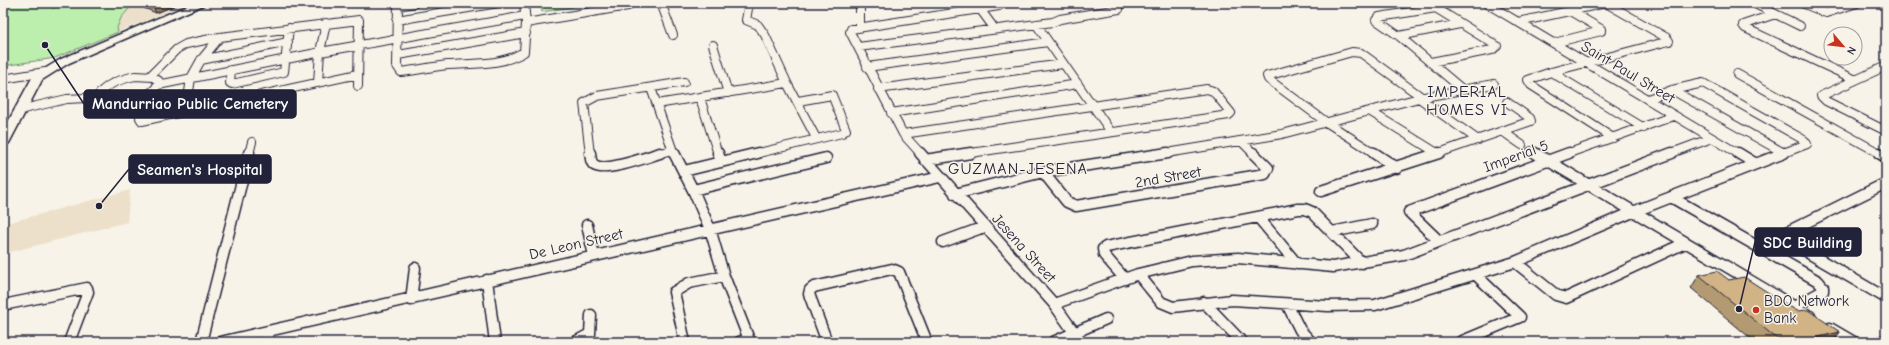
<svg xmlns="http://www.w3.org/2000/svg" width="1889" height="345" font-family="'Comic Neue',sans-serif">
  <style>
    .built { fill: #ece0ca }
    .green { fill: #bceead; stroke: #6f8874 }
    .lines { fill: none; stroke-linecap: round; stroke-linejoin: round }
    .minor-far1-casing { stroke: #22223b; stroke-width: 10 }
    .minor-casing { stroke: #22223b; stroke-width: 13 }
    .secondary-casing { stroke: #22223b; stroke-width: 3 }
    .minor-far1 { stroke: #f7f3e8; stroke-width: 8 }
    .minor { stroke: #f7f3e8; stroke-width: 10 }
    .secondary { fill: #f7f3e8; fill-rule: evenodd }
    .wall { fill: #b49a72; stroke: #22223b }
    .shaded-wall { fill: #927d5d; stroke: #22223b }
    .building { fill: #d1b385; stroke: #22223b }
    .poi-dot { fill: #c8321e; stroke: #f7f3e8; stroke-width: 1.5 }
    .labels { text-anchor: middle; stroke-width: 3; stroke-linejoin: round; paint-order: stroke }
    .street-label { font-size: 15px; fill: #22223b; stroke: #f7f3e8 }
    .poi-label { font-size: 15px; fill: #22223b; stroke: #f7f3e8; text-anchor: start }
    .neighbourhood-label { font-size: 16px; letter-spacing: 1px; fill: #22223b; stroke: #f7f3e8 }
    .leader { fill: none; stroke: #22223b; stroke-width: 1.5 }
    .callout-dot { fill: #22223b; stroke: #f7f3e8; stroke-width: 1.5 }
    .callout { fill: #22223b; stroke: #22223b; stroke-width: 1.5 }
    .callout-label { font-size: 16px; text-anchor: middle; font-weight: bold; fill: #fff }
  </style>
  <rect width="100%" height="100%" fill="#f7f3e8"/>
  <filter id="ink" filterUnits="userSpaceOnUse"><feTurbulence type="fractalNoise" baseFrequency=".025" numOctaves="2"/><feDisplacementMap in="SourceGraphic" scale="8" xChannelSelector="R" yChannelSelector="G"/><feConvolveMatrix kernelMatrix="1 2 1 2 8 2 1 2 1" color-interpolation-filters="sRGB"/></filter>
  <g filter="url(#ink)">
    <!-- built -->
    <path class="built" d="M134,3H189L118,32L117,29L121,18Z
      M130,190L127,222L3,254V224Z"/>
    <!-- green -->
    <path class="green" d="M3,3H57L52,8L93,3H134L121,18L117,28L118,32L55,58L3,66Z
      M541,3H578V6L542,12Z"/>
    <g class="lines">
      <!-- minor-far1 casing -->
      <g class="minor-far1-casing">
        <path id="minor-far1" d="M398,3L397,66L401,72C417,70 432,67 448,65C473,63 501,66 524,52L526,23L524,3
          M661,3L673,35
          M749,3L746,20L758,25L765,35L787,83L816,138
          M860,3V27
          M1486,3L1739,154
          M1606,3L1667,38L1669,41L1551,72L1528,80L1531,85L1613,138
          M1753,3L1800,26
          M1802,3L1826,13L1857,3
          M1431,5L1497,46L1492,50L1431,62
          M398,6L415,3
          M1436,8L1379,17L1376,20L1399,36L1462,89
          M980,9L994,28
          M1775,14L1743,25L1745,28L1856,80
          M397,20L498,3
          M1518,22L1606,3
          M526,23L628,6L631,3
          M1036,24L1111,132
          M1399,36L1460,24
          M1554,43L1601,31V29L1570,11
          M713,45L728,93
          M858,47L1053,22L1060,19L1119,9
          M398,55L526,33
          M201,60L288,42
          M1886,66L1821,96L1826,101L1886,131
          M867,67L1048,42
          M231,70L230,83L232,84L284,72L289,28
          M1551,72L1644,128
          M1737,74L1881,154
          M135,76L153,77L159,81C154,101 111,111 96,99C104,84 119,80 135,76Z
          M150,76L177,49L186,44L220,37L359,20L358,86
          M3,79L45,72
          M318,83L320,52L326,23
          M158,85L326,51L525,16
          M651,88L674,154
          M878,89L1063,64
          M1672,90L1784,153
          M147,95L140,118L142,121L358,74
          M700,98L718,154
          M1648,99L1672,90L1703,83L1804,140L1807,144L1781,154
          M657,104L787,83
          M19,110L67,99L86,98
          M186,112L191,78L201,60L220,37
          M1371,112L1437,153
          M891,113L1078,84
          M1502,131L1522,145
          M903,134L1207,89L1213,91L1231,113L1229,115L964,154
          M1242,142L1254,154
          M1531,151L1536,154
          M249,154L252,142
          M590,154L584,103L597,96L684,82
          M657,154L672,150
          M754,154L842,133L846,130L832,95L798,101
          M921,154L903,134L850,32L851,29L999,6
          M1161,154L1282,134L1419,98L1494,84
          M1376,154L1326,122L1268,79L1267,76L1352,52L1361,53L1423,98H1419L1478,140
          M1436,154L1531,121L1530,118L1507,102
          M1566,154L1674,116
          M1669,154L1712,138"/>
      </g>
      <!-- minor casing -->
      <g class="minor-casing">
        <path id="minor" d="M590,153C591,157 590,162 594,165C605,173 647,157 660,153
          M674,153L693,190L710,229L724,276L750,342
          M718,153L721,162
          M920,153L1054,304L1081,342
          M1374,153L1397,168
          M1535,153L1810,316
          M1738,153L1756,164
          M1879,153L1886,157
          M925,160L971,153
          M684,171L758,153
          M1043,172L1067,202L1076,206L1265,174L1268,168L1253,153
          M1886,183L1783,234L1786,240L1886,298
          M693,190L826,158
          M1321,191L1439,153
          M955,194L1043,172L1168,153
          M1671,197L1818,281L1823,287V291L1794,307
          M1258,217L1297,264
          M587,225L594,256
          M1332,232L1372,224
          M1439,241L1409,212L1569,153
          M943,242L984,227
          M1515,262L1556,295L1566,298L1685,243
          M1138,274L1161,302L1173,307L1232,300L1328,306L1375,305L1515,262L1633,212L1784,153
          M1125,279L1104,255L1103,249L1106,247L1298,209H1305L1312,212L1362,263
          M487,280L495,342
          M411,300L415,268
          M1204,302L1242,342
          M1054,304L1138,274L1192,261L1238,258L1333,267L1404,255L1672,153
          M1287,304L1300,330L1311,342
          M3,305L87,288L88,292L69,342
          M1830,328L1854,342
          M201,342L249,153
          M220,342L940,177
          M267,342L269,331
          M575,342L590,334L591,315
          M685,342L674,292L689,283L724,276
          M739,342L749,339
          M827,342L809,294L810,290L814,287L892,269L899,272L927,342
          M1053,342L1106,319
          M1460,342L1520,317L1476,275"/>
      </g>
      <!-- secondary casing -->
      <g class="secondary-casing">
        <path id="secondary" d="M194,3H208L69,63L42,80L9,143L3,147V131L33,76L61,59Z
          M1886,335V342H1875L1877,338Z"/>
      </g>
      <!-- minor-far1 -->
      <use href="#minor-far1" class="minor-far1"/>
      <!-- minor -->
      <use href="#minor" class="minor"/>
      <!-- secondary -->
      <use href="#secondary" class="secondary"/>
    </g>
    <!-- wall -->
    <path class="wall" d="M137,3H181L156,13L139,6Z
      M1699,275L1729,280L1797,311L1840,332L1833,342H1755L1691,288Z"/>
    <!-- shaded-wall -->
    <path class="shaded-wall" d="M155,3H181L156,13L152,4Z
      M1840,332L1833,342H1797Z"/>
    <!-- building -->
    <path class="building" d="M1717,271L1729,280L1744,277L1797,311L1808,310L1840,332L1797,342H1781L1699,275Z"/>
  </g>
  <!-- markers -->
  <circle class="poi-dot" cx="1756" cy="310" r="4"/>
  <g class="labels">
    <!-- street labels -->
    <g class="street-label">
      <text transform="translate(1628 72) rotate(31)" y="5">Saint Paul Street</text>
      <text transform="translate(1516 156) rotate(-20)" y="5">Imperial 5</text>
      <text transform="translate(1168 177) rotate(-10)" y="5">2nd Street</text>
      <text transform="translate(576 244) rotate(-13)" y="5">De Leon Street</text>
      <text transform="translate(1024 248) rotate(48)" y="5">Jesena Street</text>
    </g>
    <!-- poi labels -->
    <g class="poi-label">
      <text x="1764" y="306">BDO Network<tspan x="1764" dy="17">Bank</tspan></text>
    </g>
    <!-- neighbourhood labels -->
    <g class="neighbourhood-label">
      <text x="1467" y="97">IMPERIAL<tspan x="1467" dy="18">HOMES VI</tspan></text>
      <text x="1018" y="174">GUZMAN-JESENA</text>
    </g>
  </g>
  <!-- callouts -->
  <path class="leader" d="M45 45L84 104M99 206L129 169M1739 309L1755 242"/>
  <g class="callout-dot">
    <circle cx="45" cy="45" r="4"/>
    <circle cx="99" cy="206" r="4"/>
    <circle cx="1739" cy="309" r="4"/>
  </g>
  <g class="callout">
    <rect x="84" y="90" width="212" height="28" rx="4"/>
    <rect x="129" y="155" width="142" height="28" rx="4"/>
    <rect x="1755" y="228" width="106" height="28" rx="4"/>
  </g>
  <g class="callout-label">
    <text x="190" y="109">Mandurriao Public Cemetery</text>
    <text x="200" y="175">Seamen's Hospital</text>
    <text x="1808" y="248">SDC Building</text>
  </g>
  <!-- margin -->
  <rect width="1889" height="345" fill="none" stroke="#f7f3e8" stroke-width="16"/>
  <rect x="8" y="8" width="1873" height="329" fill="none" stroke="#22223b" stroke-width="1.5" filter="url(#ink)"/>
  <!-- north arrow -->
  <g transform="translate(1843 46) rotate(118)"><circle r="19" fill="#f7f3e8" stroke="#a29fa3"/>
  <path d="M0-3L7 15L0 10L-7 15Z" fill="#c8321e"/>
  <text y="-6" font-size="11" font-weight="bold" text-anchor="middle" fill="#22223b">N</text>
  </g>
</svg>
